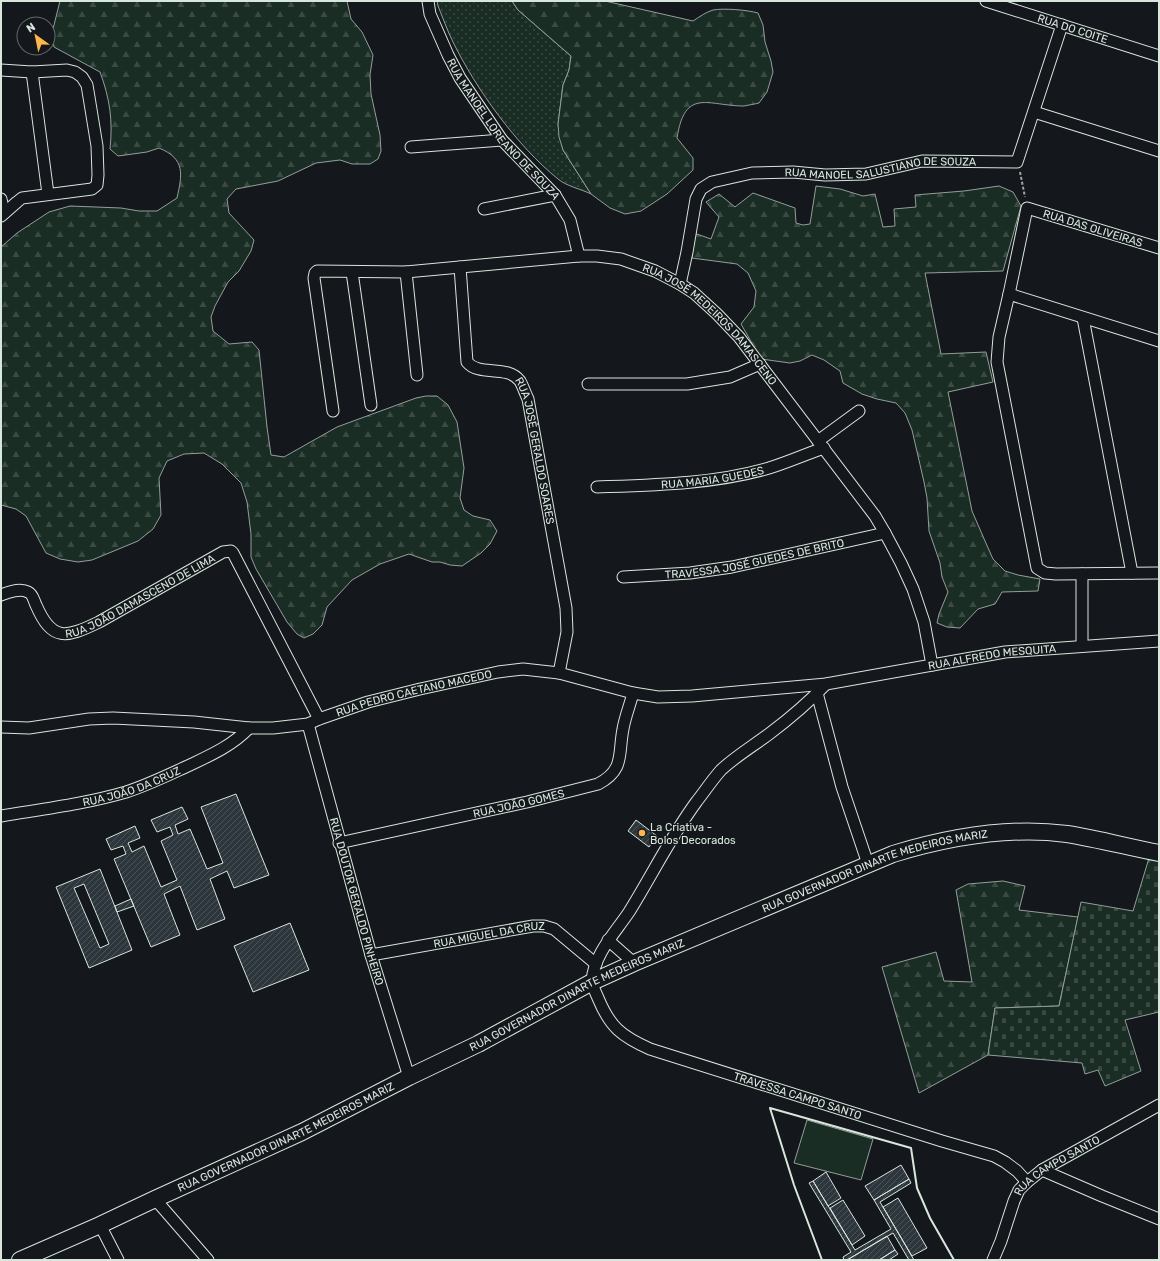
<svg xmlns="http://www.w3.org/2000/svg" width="1160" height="1261" font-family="Rubik,sans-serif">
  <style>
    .grass { fill: url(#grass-dots); stroke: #939e99 }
    .forest { fill: url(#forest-firs); stroke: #939e99 }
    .cemetery { fill: url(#cemetery-stones); stroke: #939e99 }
    .pitch { fill: #1a2d24; stroke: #939e99 }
    .building { fill: url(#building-hatch); stroke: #d8e6dc; fill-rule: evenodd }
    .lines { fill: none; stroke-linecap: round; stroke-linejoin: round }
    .street-casing { stroke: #d8e6dc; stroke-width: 13 }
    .secondary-casing { stroke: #d8e6dc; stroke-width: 18 }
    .path { stroke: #9da8a2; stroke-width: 2; stroke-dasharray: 3 2; stroke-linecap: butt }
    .street { stroke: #14181c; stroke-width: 11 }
    .secondary { stroke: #14181c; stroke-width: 16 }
    .wall { stroke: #d8e6dc; stroke-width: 2 }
    .poi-dot { fill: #ffb74d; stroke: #14181c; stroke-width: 1.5 }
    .labels { text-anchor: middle; stroke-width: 3; stroke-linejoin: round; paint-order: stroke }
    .street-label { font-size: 11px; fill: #d8e6dc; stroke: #14181c }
    .poi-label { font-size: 11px; fill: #d8e6dc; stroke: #14181c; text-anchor: start }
  </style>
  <defs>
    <pattern id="grass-dots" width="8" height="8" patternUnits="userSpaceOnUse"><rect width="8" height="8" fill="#1a2d24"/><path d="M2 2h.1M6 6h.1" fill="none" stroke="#3b4b43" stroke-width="1.8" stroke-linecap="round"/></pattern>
    <pattern id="forest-firs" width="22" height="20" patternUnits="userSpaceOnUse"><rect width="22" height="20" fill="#1a2d24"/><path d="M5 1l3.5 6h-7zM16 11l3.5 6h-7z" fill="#3b4b43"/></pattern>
    <pattern id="cemetery-stones" width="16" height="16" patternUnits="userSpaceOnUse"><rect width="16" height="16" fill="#1a2d24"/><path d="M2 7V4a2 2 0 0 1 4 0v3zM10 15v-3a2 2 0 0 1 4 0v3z" fill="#3b4b43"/></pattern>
    <pattern id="building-hatch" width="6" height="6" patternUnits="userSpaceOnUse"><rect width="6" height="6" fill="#2c363c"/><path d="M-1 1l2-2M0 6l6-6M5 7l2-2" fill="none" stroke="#4a5358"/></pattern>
  </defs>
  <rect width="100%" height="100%" fill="#14181c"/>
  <!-- grass -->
  <path class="grass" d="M437,1H512L518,10L571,56L569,70L563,85L558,124L563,150L591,194C581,189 566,186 558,179C517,146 476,89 453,42C447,30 443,18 438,6Z"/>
  <!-- forest -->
  <path class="forest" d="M60,1H347L351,19L362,32L373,55L370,75L371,94L380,135L381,151L378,159L370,164H352L340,160L316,163L278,181L236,189L227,199L229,213L254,240L251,251L239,271L228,282L215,306L211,317L213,331L229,344L252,342L259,350L267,427L271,455L284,457L337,427L416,398L426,396H437L448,405L457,422L464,468L460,498L464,510L473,516L490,520L497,531L490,544L481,553L462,566L450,565L440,562H432L409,554L380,564L352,580L327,607L322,625L313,634L304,638L297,634L287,622L256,569L251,557V534L247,502L241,483L222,464L204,453L184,454L167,461L159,478L161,515L153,529L138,541L92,560L78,562L60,559L46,553L26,516L16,509L1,505V247L17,233L49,212L70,206L121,208L139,211H157L177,198C182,175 186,159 159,148L147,152L118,156L110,149C113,121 110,99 100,72L54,47L52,33Z
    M512,1H605L693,21C699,17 706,12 713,10C724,8 748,10 758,13L763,25L765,42L771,61L773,72L767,92L759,103C755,104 749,105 744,106C708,106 685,87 677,138L693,158V170L667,194L641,211L625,214L610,208L591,194L563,150L559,137L558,124L563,85L569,70L571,56L518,10Z
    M816,186L840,189L863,196L875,194L883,227L895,226L894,209L916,207L915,195L964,191L999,186L1013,192L1021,206L1003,271L925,273L941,354L986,352L993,382L948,392L972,511L985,541L993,559L1005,571L1018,575L1040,579L1038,591L1002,592L995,604L978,609L960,628L947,627L937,623L939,614L948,592L942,577L940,563L929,531L927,498L924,482L912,430L905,413L896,403L877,399L862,394L843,383L840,371L824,360L812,355L800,361L790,363L761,359L741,324L754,307L756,291L748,273L737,264L692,258L694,233L711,239L719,217L706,202L719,194L735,207L753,193L795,208L796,223L803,225L810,224Z
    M1003,881L1025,886L1019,910L1078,917L1059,1006L995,1008L988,1055L919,1093L882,967L936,952L944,981L972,982L956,890L968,884Z"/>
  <!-- cemetery -->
  <path class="cemetery" d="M1149,858L1159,861V1012L1125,1020L1141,1071L1105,1086L1098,1070L1085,1074L1082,1063L988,1055L995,1008L1059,1006L1081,902L1133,911Z"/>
  <!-- pitch -->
  <path class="pitch" d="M807,1120L873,1139L861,1180L794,1163Z"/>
  <!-- building -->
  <path class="building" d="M236,794L269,875L234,888L227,871L210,879L225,919L197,930L180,886L164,894L180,935L151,947L114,859L126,854L123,846L111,850L106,839L135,826L140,838L128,843L132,852L144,846L161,887L177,880L161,841L173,835L170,827L157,832L151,820L182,807L188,819L175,825L178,834L190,829L207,869L223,863L201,807Z
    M636,820L657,836L649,847L628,831Z
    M100,869L132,950L89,968L56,887ZM84,884L109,944L100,948L74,888Z
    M131,899L134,906L117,912L115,906Z
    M290,923L309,970L253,992L234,946Z
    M901,1165L909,1179L874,1200L865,1186Z
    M826,1172L841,1198L828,1206L813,1181Z
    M909,1179L911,1183L880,1202L914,1260H909L893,1233L847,1260H844L843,1257L851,1252L809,1183L813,1181L855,1250L891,1229L874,1200Z
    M898,1198L927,1248L912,1256L883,1207Z
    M843,1200L865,1236L852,1245L830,1208Z
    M887,1236L895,1250L879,1260H847Z
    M895,1250L898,1254L889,1260H879Z"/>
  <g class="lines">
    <!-- street casing -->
    <g class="street-casing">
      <g id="street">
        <path id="s1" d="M428,1L430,14L448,55L460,78L502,140L555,195L570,220L579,256"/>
        <path id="s2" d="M986,1L1159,56"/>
        <path d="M1,70L32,72L67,70L75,72L82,77L87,85L97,146L98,175L97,185L92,189L22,198L17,202L1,216"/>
        <path d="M32,72L48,194"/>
        <path d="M1034,112L1159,151"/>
        <path d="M411,147L502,140"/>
        <path d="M1,199L4,213"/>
        <path d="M484,209L555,195"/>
        <path d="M1159,248L1027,208L1009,294L999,337L997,362L1037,568L1045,573L1056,574L1159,573"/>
        <path id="s3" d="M460,267L467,362C479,377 507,364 520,381C523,386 525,393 528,399L566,608L567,632L559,673"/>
        <path d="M352,272L371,405"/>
        <path d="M406,272L417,375"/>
        <path id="s4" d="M680,284L687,252L696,199L701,189L712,182L752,173L793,172L825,175L866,174L922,161L1017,162L1062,25"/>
        <path d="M1009,294L1159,341"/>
        <path d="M1083,318L1132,573"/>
        <path d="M588,384H687L730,377L760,364"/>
        <path id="s5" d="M333,411L314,278L315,273L317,271L406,272L579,256H597L621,259L655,271L680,284L694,293L717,314L739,337L875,516L885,533L901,563L913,589L924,622L932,665"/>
        <path d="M818,441L859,411"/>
        <path id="s6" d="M597,487C654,485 714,484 769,468C788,462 806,454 824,448"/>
        <path id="s7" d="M623,577L690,573L732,567L885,533"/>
        <path id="s8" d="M1,595C8,592 21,588 28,592C33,594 34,601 36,605C52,642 66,638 99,622L223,552L231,551L233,553L319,719"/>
        <path d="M1082,646V574"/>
        <path id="s9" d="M826,684C809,702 789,719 769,734C753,746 736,756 721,770C712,780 705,791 697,801C671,836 652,875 629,912C615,933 594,954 592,981C592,986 596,993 598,998C610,1027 621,1036 650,1049L942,1141L994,1156L1005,1162L1017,1171L1027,1182"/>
        <path d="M817,693L842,787L868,864"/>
        <path id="s10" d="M308,724L371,955L409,1077"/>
        <path id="s11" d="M1,727L29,728L89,719L113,718L194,722L249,728H273L308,724L319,719L368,702L420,689L498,672L523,669L559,673L633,693L658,697L692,696L826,684L1005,652L1159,641"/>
        <path id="s12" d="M1,816C43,809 85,804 126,792C148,785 170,774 190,765C211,755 233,745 249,728"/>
        <path id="s13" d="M339,843L527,802L598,784C625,770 618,754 623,729C625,717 630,705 633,693"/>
        <path d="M608,940L634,963"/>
        <path id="s14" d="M371,955L533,926H544L554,929L596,964"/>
        <path d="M1042,1170L1102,1196L1159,1219"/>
        <path d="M155,1199L208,1260"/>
        <path d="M100,1225L118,1260"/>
        <path id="s15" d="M993,1260L1001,1241L1014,1201L1019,1190L1027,1182L1042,1170L1159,1105"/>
      </g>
    </g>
    <!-- secondary casing -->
    <g class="secondary-casing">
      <g id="secondary">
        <path id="s16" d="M20,1260L100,1225L155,1199L302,1132L409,1077L478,1044L592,982L634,963L893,854C949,837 1008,826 1067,834C1098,839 1128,847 1159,853"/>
      </g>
    </g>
    <!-- path -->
    <path class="path" d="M1020,172L1025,197"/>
    <!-- street -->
    <use href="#street" class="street"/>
    <!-- secondary -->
    <use href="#secondary" class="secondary"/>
    <!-- wall -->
    <path class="wall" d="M822,1260L794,1185L770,1108L911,1148L917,1188L930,1218L954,1260"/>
  </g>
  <!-- markers -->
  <circle class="poi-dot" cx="642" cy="833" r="4"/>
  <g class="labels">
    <!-- street labels -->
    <g class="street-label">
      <text dy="4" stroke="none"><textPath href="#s2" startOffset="91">RUA DO COITE</textPath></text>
      <text dy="4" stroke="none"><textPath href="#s1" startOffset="151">RUA MANOEL LOREANO DE SOUZA</textPath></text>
      <text dy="4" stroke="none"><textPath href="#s4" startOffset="281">RUA MANOEL SALUSTIANO DE SOUZA</textPath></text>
      <text transform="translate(1093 228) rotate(17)" y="4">RUA DAS OLIVEIRAS</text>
      <text dy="4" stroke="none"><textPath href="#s5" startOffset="560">RUA JOSÉ MEDEIROS DAMASCENO</textPath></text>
      <text dy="4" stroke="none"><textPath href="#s3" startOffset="225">RUA JOSÉ GERALDO SOARES</textPath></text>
      <text dy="4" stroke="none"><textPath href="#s6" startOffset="116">RUA MARIA GUEDES</textPath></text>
      <text dy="4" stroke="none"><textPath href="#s7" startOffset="133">TRAVESSA JOSÉ GUEDES DE BRITO</textPath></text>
      <text dy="4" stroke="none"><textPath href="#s8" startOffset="171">RUA JOÃO DAMASCENO DE LIMA</textPath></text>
      <text dy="4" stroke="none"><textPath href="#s11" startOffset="1006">RUA ALFREDO MESQUITA</textPath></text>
      <text dy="4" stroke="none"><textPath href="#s11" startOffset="419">RUA PEDRO CAETANO MACEDO</textPath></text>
      <text dy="4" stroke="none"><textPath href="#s12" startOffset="134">RUA JOÃO DA CRUZ</textPath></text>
      <text dy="4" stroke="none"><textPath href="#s13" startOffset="184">RUA JOÃO GOMES</textPath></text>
      <text dy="4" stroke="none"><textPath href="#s16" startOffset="941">RUA GOVERNADOR DINARTE MEDEIROS MARIZ</textPath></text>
      <text dy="4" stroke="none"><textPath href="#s10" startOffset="184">RUA DOUTOR GERALDO PINHEIRO</textPath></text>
      <text dy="4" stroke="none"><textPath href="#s14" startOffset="120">RUA MIGUEL DA CRUZ</textPath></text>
      <text dy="4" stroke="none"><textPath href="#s16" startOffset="617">RUA GOVERNADOR DINARTE MEDEIROS MARIZ</textPath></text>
      <text dy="4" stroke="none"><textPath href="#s9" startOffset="633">TRAVESSA CAMPO SANTO</textPath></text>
      <text dy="4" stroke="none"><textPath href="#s16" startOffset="293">RUA GOVERNADOR DINARTE MEDEIROS MARIZ</textPath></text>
      <text dy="4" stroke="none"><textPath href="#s15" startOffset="120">RUA CAMPO SANTO</textPath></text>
    </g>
    <!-- poi labels -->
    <g class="poi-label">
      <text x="650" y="831">La Criativa -<tspan x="650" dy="13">Bolos Decorados</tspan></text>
    </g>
  </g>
  <!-- border -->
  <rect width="1160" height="1261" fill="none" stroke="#d8e6dc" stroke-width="4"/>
  <!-- north arrow -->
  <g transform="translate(36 36) rotate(327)"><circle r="19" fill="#14181c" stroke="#626a69"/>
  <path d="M0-3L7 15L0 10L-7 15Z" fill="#ffb74d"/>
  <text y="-6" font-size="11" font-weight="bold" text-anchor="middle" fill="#d8e6dc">N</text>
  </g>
</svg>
